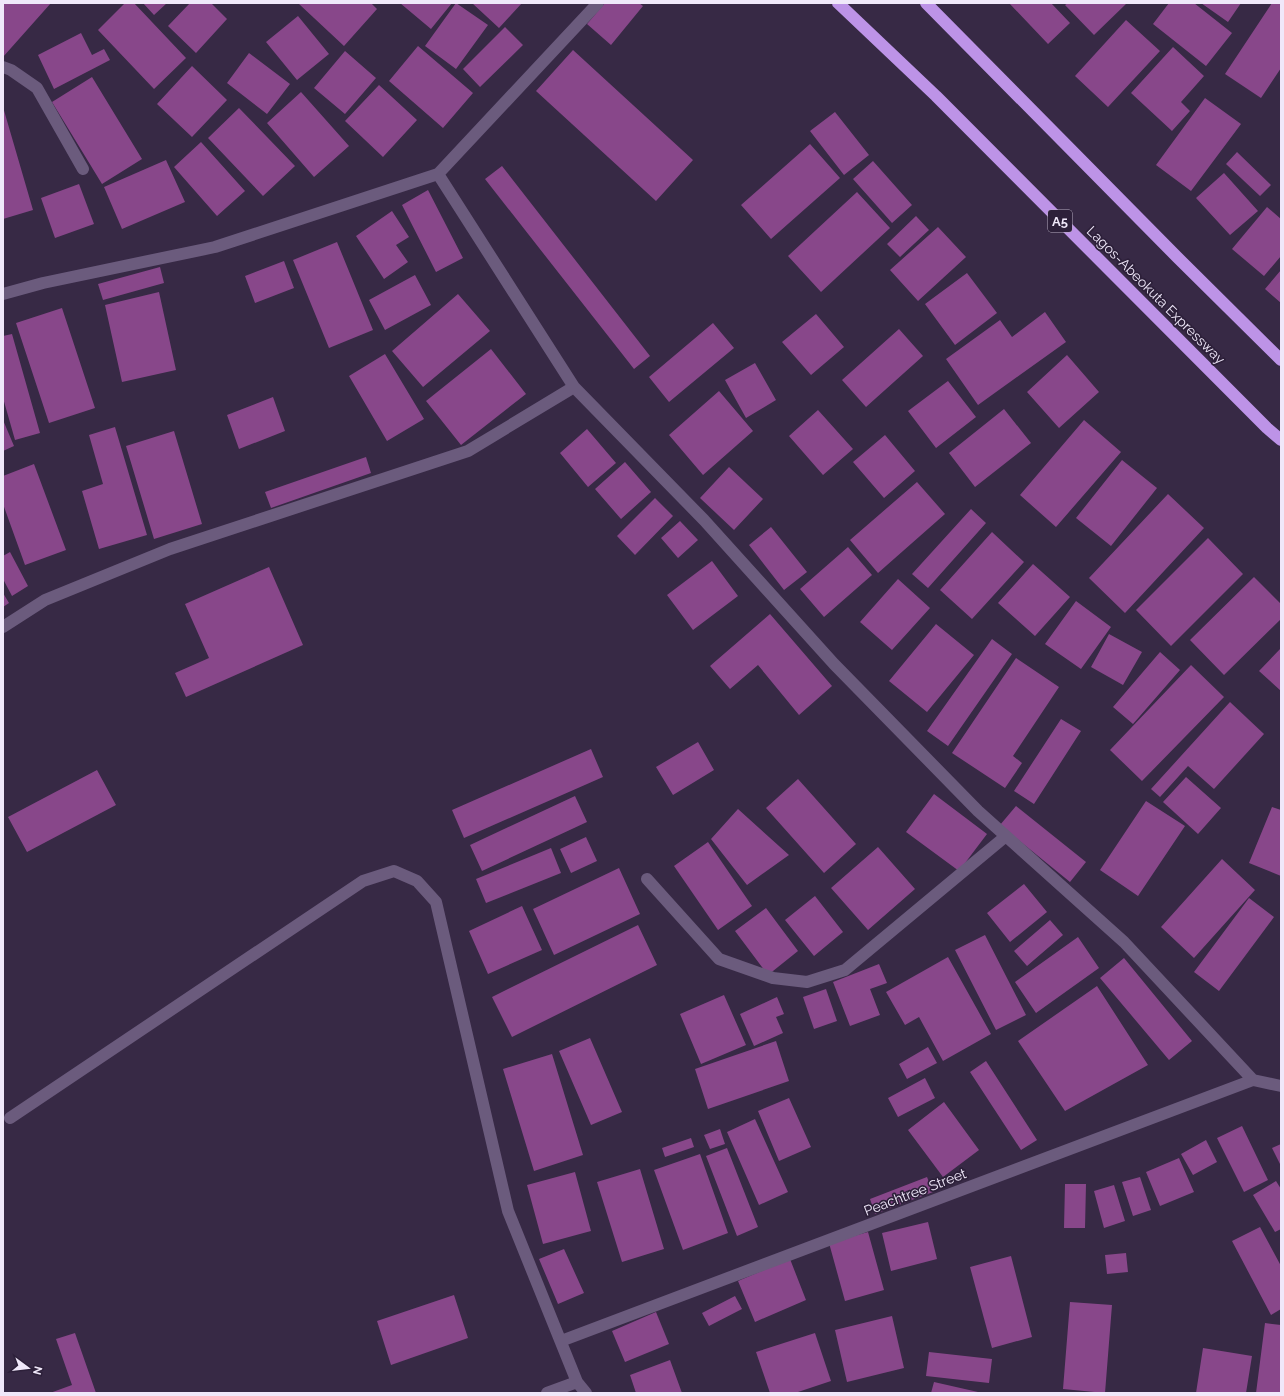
<svg xmlns="http://www.w3.org/2000/svg" width="1284" height="1396" font-family="Raleway,sans-serif">
  <style>
    .building { fill: #88478a }
    .lines { fill: none; stroke-linecap: round; stroke-linejoin: round }
    .street { stroke: #6b5b7d; stroke-width: 12 }
    .highway { stroke: #bd93e7; stroke-width: 12 }
    .labels { text-anchor: middle; stroke-width: 3.5; stroke-linejoin: round; paint-order: stroke }
    .shield { fill: #2d203a; stroke: #b6acc0; stroke-width: 1 }
    .shield-label { font-size: 13px; font-weight: bold; fill: #f0e8fa }
    .street-label { font-size: 14px; fill: #f0e8fa; stroke: #2d203a }
  </style>
  <rect width="100%" height="100%" fill="#372945"/>
  <!-- building -->
  <path class="building" d="M3,3H51L3,57Z
    M125,3H134L186,58L154,89L98,30Z
    M143,3H167L154,15Z
    M190,3H211L227,19L196,53L168,26Z
    M300,3H371L377,9L344,46L299,4Z
    M400,3H452L431,29Z
    M456,3L488,25L456,69L425,46Z
    M472,3H522L499,28Z
    M605,3H639L643,6L611,45L587,24Z
    M1009,3H1051L1070,23L1048,44Z
    M1068,3H1127L1094,35L1065,5Z
    M1169,3H1194L1232,33L1206,66L1153,24Z
    M1201,3H1241L1228,22Z
    M1272,3H1281V68L1261,98L1225,74Z
    M298,16L329,54L297,80L266,42Z
    M1126,20L1160,51L1108,107L1075,76Z
    M505,27L523,45L480,87L463,69Z
    M81,33L92,55L104,49L110,60L54,89L38,55Z
    M418,46L473,93L443,128L389,81Z
    M1173,47L1204,76L1181,102L1190,111L1172,131L1131,93Z
    M573,50L693,160L656,201L536,91Z
    M345,51L376,78L345,114L314,88Z
    M249,53L290,84L267,114L227,83Z
    M192,66L227,100L192,137L157,104Z
    M92,77L142,159L102,184L52,102Z
    M379,85L417,120L383,157L345,121Z
    M301,92L349,146L314,177L267,123Z
    M1205,98L1241,124L1191,191L1156,165Z
    M3,107L33,210L3,219Z
    M239,108L295,166L263,196L208,138Z
    M835,112L869,155L844,175L810,131Z
    M201,142L245,191L217,216L174,167Z
    M810,144L840,178L771,239L741,205Z
    M1237,152L1271,185L1260,196L1226,164Z
    M166,160L185,202L122,229L104,187Z
    M873,161L912,205L892,223L853,179Z
    M502,166L650,356L634,369L485,179Z
    M1224,173L1258,211L1230,235L1196,198Z
    M79,184L94,224L55,238L41,198Z
    M428,190L463,258L436,272L402,205Z
    M857,192L890,228L821,292L788,256Z
    M1267,207L1281,219V256L1264,276L1232,249Z
    M392,211L409,237L396,245L408,262L384,279L356,236Z
    M916,216L929,230L900,257L887,244Z
    M938,227L966,257L918,301L890,270Z
    M337,242L373,330L329,348L293,260Z
    M284,261L294,288L255,303L245,276Z
    M160,267L164,283L103,300L98,284Z
    M1281,270V303L1265,289Z
    M967,273L997,313L955,345L925,304Z
    M415,275L431,305L385,330L369,300Z
    M159,292L176,370L122,382L105,305Z
    M458,294L490,331L423,387L392,351Z
    M62,308L95,408L49,423L16,323Z
    M1045,312L1066,342L978,405L946,359L1000,320L1012,337Z
    M816,314L844,347L811,375L782,342Z
    M713,323L734,348L669,402L649,377Z
    M899,329L923,356L866,407L842,380Z
    M12,334L40,433L15,440L3,398V336Z
    M491,349L526,394L461,445L426,401Z
    M385,354L424,419L387,441L349,376Z
    M1067,355L1099,392L1059,428L1027,392Z
    M755,363L776,400L746,418L725,380Z
    M948,381L976,417L936,448L908,411Z
    M719,391L753,431L703,475L669,435Z
    M273,397L285,431L239,449L227,415Z
    M1004,409L1031,443L975,487L949,453Z
    M818,410L853,449L823,475L789,436Z
    M3,420L14,446L3,451Z
    M1084,420L1121,452L1056,527L1020,495Z
    M115,427L147,535L99,549L82,491L103,484L89,435Z
    M587,429L616,463L588,487L560,453Z
    M174,431L202,524L154,539L126,446Z
    M885,435L915,471L884,498L853,462Z
    M366,457L371,473L271,508L265,492Z
    M1122,460L1157,488L1111,546L1076,518Z
    M625,462L651,492L621,519L595,489Z
    M34,464L66,550L25,565L3,504V476Z
    M729,467L763,499L734,530L700,498Z
    M917,482L945,514L878,573L850,540Z
    M1168,494L1204,528L1125,613L1089,578Z
    M655,498L673,516L635,555L617,536Z
    M971,509L986,523L928,588L912,574Z
    M680,521L698,540L678,558L661,538Z
    M771,527L807,572L784,590L749,545Z
    M992,532L1024,562L972,619L940,590Z
    M1208,538L1243,574L1171,646L1136,610Z
    M848,547L872,575L824,617L800,589Z
    M10,552L28,586L12,596L3,579V556Z
    M712,561L738,596L693,630L667,595Z
    M1033,564L1070,597L1035,636L998,603Z
    M269,567L303,645L186,697L175,673L209,658L185,604Z
    M1254,577L1281,604V619L1224,675L1190,640Z
    M898,579L930,608L892,650L860,622Z
    M3,593L9,603L3,607Z
    M1076,601L1111,627L1081,669L1045,644Z
    M770,614L832,686L799,715L758,665L730,689L710,666Z
    M936,624L974,655L927,712L889,681Z
    M1109,634L1142,652L1123,685L1091,667Z
    M992,639L1012,654L948,746L927,731Z
    M1281,648V691L1259,671Z
    M1160,652L1180,670L1133,724L1113,707Z
    M1016,658L1059,687L1013,756L1022,763L1005,788L952,753Z
    M1191,665L1224,697L1142,781L1110,750Z
    M1230,702L1264,734L1214,789L1188,766L1160,797L1151,789Z
    M1061,719L1081,731L1034,804L1014,791Z
    M698,742L714,770L673,795L656,767Z
    M591,749L603,777L464,838L452,810Z
    M97,770L116,805L27,852L8,817Z
    M1186,777L1221,808L1198,834L1163,802Z
    M798,779L856,844L824,873L766,808Z
    M934,794L987,834L959,871L906,832Z
    M575,796L587,822L482,871L470,845Z
    M1146,801L1185,826L1138,896L1100,870Z
    M1016,806L1086,862L1070,882L1000,825Z
    M1272,807L1281,810V876L1249,863Z
    M738,809L789,855L747,885L711,839Z
    M586,837L597,861L571,873L560,849Z
    M708,842L752,906L718,930L674,866Z
    M878,847L915,889L868,930L831,888Z
    M551,848L561,873L486,903L476,879Z
    M1222,859L1255,890L1194,958L1161,927Z
    M619,868L640,914L554,955L533,909Z
    M1024,884L1047,912L1010,942L987,913Z
    M815,896L843,932L814,956L785,920Z
    M1249,898L1274,917L1219,991L1194,972Z
    M522,906L542,950L488,974L469,931Z
    M766,908L798,951L768,975L735,931Z
    M1050,920L1063,935L1027,966L1014,951Z
    M638,925L657,965L512,1037L492,997Z
    M985,935L1026,1015L996,1030L955,950Z
    M1078,937L1099,968L1036,1013L1015,982Z
    M948,957L991,1034L943,1061L919,1017L905,1025L886,992Z
    M1124,958L1192,1041L1169,1060L1100,978Z
    M879,964L887,983L870,989L880,1015L850,1026L833,982Z
    M1097,986L1148,1065L1065,1111L1018,1041Z
    M826,989L837,1021L814,1029L803,997Z
    M724,995L746,1045L701,1064L680,1014Z
    M777,997L784,1014L776,1017L783,1033L754,1046L740,1014Z
    M590,1038L622,1112L591,1125L559,1051Z
    M776,1041L789,1081L708,1109L695,1069Z
    M928,1047L937,1063L907,1079L899,1064Z
    M552,1054L583,1155L534,1171L503,1069Z
    M986,1061L1037,1140L1021,1150L970,1072Z
    M925,1078L935,1098L898,1117L888,1098Z
    M789,1098L811,1147L779,1161L758,1111Z
    M944,1102L979,1150L943,1177L908,1130Z
    M755,1119L788,1192L759,1205L727,1132Z
    M1242,1126L1268,1180L1244,1192L1217,1138Z
    M720,1129L725,1144L710,1149L704,1135Z
    M691,1138L694,1147L665,1157L662,1148Z
    M1206,1140L1217,1162L1193,1175L1181,1154Z
    M1281,1144V1166L1272,1148Z
    M727,1148L758,1227L737,1236L706,1156Z
    M700,1154L728,1233L683,1250L654,1170Z
    M1179,1158L1194,1192L1160,1206L1146,1172Z
    M640,1169L664,1249L622,1262L597,1182Z
    M575,1172L591,1231L543,1244L527,1185Z
    M927,1177L933,1192L875,1214L870,1199Z
    M1140,1177L1151,1210L1133,1216L1122,1182Z
    M1276,1181L1281,1189V1229L1275,1232L1253,1195Z
    M1065,1184H1086L1085,1228H1064Z
    M1114,1185L1125,1221L1104,1228L1094,1191Z
    M928,1222L937,1259L891,1271L882,1233Z
    M1260,1227L1281,1266V1309L1271,1315L1232,1241Z
    M868,1232L884,1290L845,1301L829,1243Z
    M564,1249L584,1293L558,1304L539,1259Z
    M1126,1253L1128,1272L1107,1274L1105,1255Z
    M1011,1256L1032,1337L992,1348L970,1267Z
    M790,1259L806,1300L755,1322L738,1281Z
    M454,1295L468,1338L391,1365L377,1321Z
    M735,1296L742,1309L709,1326L702,1313Z
    M1070,1302L1112,1305L1105,1393L1063,1389Z
    M656,1312L669,1344L625,1362L612,1331Z
    M892,1316L904,1368L847,1382L835,1330Z
    M1265,1323L1281,1325V1393H1256Z
    M75,1333L96,1393H50L72,1385L56,1339Z
    M815,1333L831,1381L795,1393H770L756,1352Z
    M1203,1348L1252,1356L1246,1393H1196Z
    M929,1352L992,1359L989,1383L926,1376Z
    M670,1360L682,1393H636L630,1375Z
    M934,1382L978,1392V1393H931Z"/>
  <g class="lines">
    <!-- street -->
    <path class="street" d="M3,67L11,70L37,88L83,169
      M438,174L574,387L704,520L834,664L978,811L1124,942L1253,1080
      M3,294L43,283L215,247L438,174L598,3
      M3,627L45,600L170,549L468,451L574,387
      M647,879L719,959L773,978L807,982L845,970L1006,836
      M10,1118L363,881L394,871L417,881L436,902L508,1211L577,1382L586,1393
      M561,1341L1253,1080L1281,1086
      M547,1393L577,1382"/>
    <!-- highway -->
    <path class="highway" d="M838,3L936,96L1267,428L1281,440
      M926,3L1177,257L1281,360"/>
  </g>
  <g class="labels">
    <!-- shield labels -->
    <rect class="shield" x="1048" y="210" width="24" height="22" rx="3"/>
    <g class="shield-label">
      <text x="1060" y="226">A5</text>
    </g>
    <!-- street labels -->
    <g class="street-label">
      <text transform="translate(1156 295) rotate(45)" y="5">Lagos-Abeokuta Expressway</text>
      <text transform="translate(915 1192) rotate(-21)" y="5">Peachtree Street</text>
    </g>
  </g>
  <!-- border -->
  <rect width="1284" height="1396" fill="none" stroke="#f0e8fa" stroke-width="8"/>
  <!-- north arrow -->
  <g transform="translate(28 1368) rotate(105)" stroke="#2d203a" stroke-width="3" paint-order="stroke">
  <path d="M0-3L7 15L0 10L-7 15Z" fill="#f0e8fa"/>
  <text y="-6" font-size="11" font-weight="bold" text-anchor="middle" fill="#f0e8fa">N</text>
  </g>
</svg>
